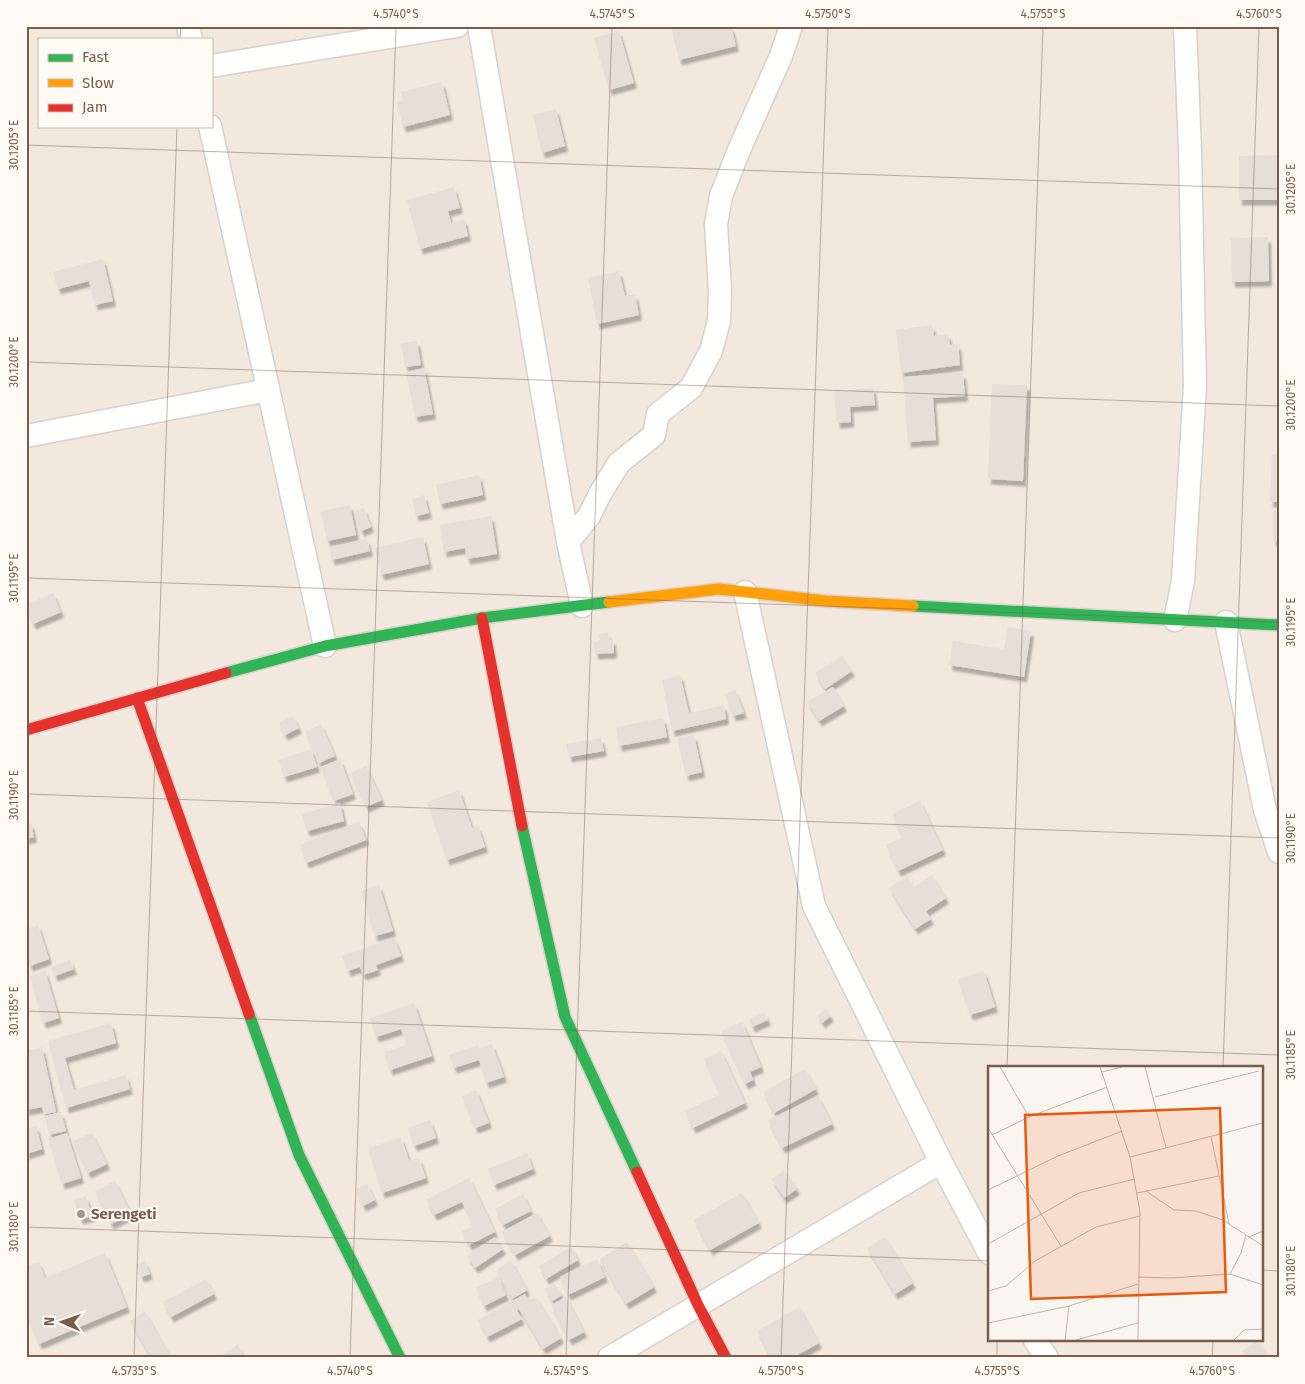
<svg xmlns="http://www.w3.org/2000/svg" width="1305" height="1384" font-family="'Fira Sans',sans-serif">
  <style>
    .residential { fill: #f2e8de; fill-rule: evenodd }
    .building { fill: #e6ded7; filter: url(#shadow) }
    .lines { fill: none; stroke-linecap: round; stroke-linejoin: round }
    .street-casing { stroke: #d7d1cb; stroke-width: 25 }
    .fast-casing { stroke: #d9d2cb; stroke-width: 14 }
    .slow-casing { stroke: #d9d2cb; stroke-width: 14 }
    .jam-casing { stroke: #d9d2cb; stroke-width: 14 }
    .street { stroke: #fefefd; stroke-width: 22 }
    .fast { stroke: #30b455; stroke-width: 11 }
    .slow { stroke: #ff9f0a; stroke-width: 11 }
    .jam { stroke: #e5322d; stroke-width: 11 }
    .ticks { fill: none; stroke: #7a5c4d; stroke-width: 1; stroke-opacity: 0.45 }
    .poi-dot { fill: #a69286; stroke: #fffaf3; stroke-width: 2 }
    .labels { text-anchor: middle; stroke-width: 4.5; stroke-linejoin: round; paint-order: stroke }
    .poi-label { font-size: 15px; font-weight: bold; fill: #7a5c4d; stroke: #fffaf3; text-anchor: start }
    .inset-road { fill: none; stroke: #c2b3aa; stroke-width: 1 }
    .view { fill: #e8590c; fill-opacity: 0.15; stroke: #e8590c; stroke-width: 2.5 }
    .inset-edge { fill: none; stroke: #7a5c4d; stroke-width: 2.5 }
    .neatline { fill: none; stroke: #7a5c4d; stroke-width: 2 }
    .ticks-label { font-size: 12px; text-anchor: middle; fill: #7a5c4d }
  </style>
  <defs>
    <filter id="shadow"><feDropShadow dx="3" dy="5.5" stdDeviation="1" flood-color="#0004"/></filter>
  </defs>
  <rect width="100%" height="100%" fill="#f9f5f0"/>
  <!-- residential -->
  <path class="residential" d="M26,26H1279V1358H26ZM39,39H211V126H39ZM989,1068H1261V1340H989Z"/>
  <!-- building -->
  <path class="building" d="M671,26H731L736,46L679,60Z
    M619,31L634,83L609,90L594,38Z
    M442,82L450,115L403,127L397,102L403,101L401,92Z
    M556,109L565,146L542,153L533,115Z
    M1279,155V200H1239V156Z
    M454,187L460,208L448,211L451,223L464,219L468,236L420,249L407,200Z
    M1268,237L1269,281L1232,282L1231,238Z
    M103,259L113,301L95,305L89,281L58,289L53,272Z
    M619,271L625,296L635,294L639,315L597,324L588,278Z
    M932,325L934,336L948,334L950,345L958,344L960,365L901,373L896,330Z
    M417,341L421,365L405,367L401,343Z
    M424,368L433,414L415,417L406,372Z
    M963,373L965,396L933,398L936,440L908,442L903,377Z
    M992,384L1027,385L1023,481L988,479Z
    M873,388L875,405L850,407L851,422L837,423L834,391Z
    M1272,454H1279V502H1270Z
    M479,475L483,495L440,504L436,485Z
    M424,495L429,513L416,516L412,499Z
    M350,505L356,535L327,541L321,511Z
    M364,508L371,527L361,531L354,511Z
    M1273,511H1279V541H1273Z
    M491,516L497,554L467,559L465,548L444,552L440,525Z
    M423,537L429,564L381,575L375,548Z
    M367,539L370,551L332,560L329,548Z
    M53,593L61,612L33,624L26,608V605Z
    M1008,627L1031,631L1024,677L949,665L953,641L1004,649Z
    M608,633L609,640L613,639L614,653L595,654L594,641L600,640L599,634Z
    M842,656L852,671L825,689L815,673Z
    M680,675L689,713L724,705L726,719L672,731L662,680Z
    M833,687L844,706L819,721L807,702Z
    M735,690L744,713L733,716L725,694Z
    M293,716L299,728L285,735L279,723Z
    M663,718L667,737L619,746L616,727Z
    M321,724L335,756L319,763L305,732Z
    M694,735L702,772L686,776L677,738Z
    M601,738L604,751L569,757L566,744Z
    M311,749L317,767L284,777L279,760Z
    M340,759L353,794L334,801L321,767Z
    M366,766L382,800L366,807L351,773Z
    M459,790L472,828L478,826L485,847L447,860L427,802Z
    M920,801L943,850L898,871L886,845L902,838L892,814Z
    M340,803L344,821L307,831L302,814Z
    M359,822L366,840L306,863L300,845Z
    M31,823L34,837L26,839V824Z
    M932,875L946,898L926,911L931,919L915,929L889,888L907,876L914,887Z
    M379,885L393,931L375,936L361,891Z
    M38,925L49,959L30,966L26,954V929Z
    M394,938L401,956L376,965L378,970L363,975L360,967L348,971L342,956Z
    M70,960L74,969L55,976L51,967Z
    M45,971L59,1018L43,1023L30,976Z
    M984,971L995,1007L970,1015L958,979Z
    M414,1003L432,1056L390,1070L384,1052L407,1045L401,1029L376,1037L370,1018Z
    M826,1009L831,1016L822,1023L817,1015Z
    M764,1012L768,1020L752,1027L749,1019Z
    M742,1022L761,1067L750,1072L753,1080L745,1084L721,1031Z
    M111,1023L116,1043L65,1058L74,1090L126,1075L130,1089L66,1108L48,1041Z
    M492,1044L504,1077L486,1083L479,1060L454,1068L449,1055L478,1045L479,1048Z
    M42,1047L56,1112L44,1114L42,1107L26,1110V1051Z
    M721,1051L745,1103L693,1128L685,1111L720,1094L704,1059Z
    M805,1069L816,1089L774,1113L763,1092Z
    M476,1090L489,1123L475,1128L462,1096Z
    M818,1096L832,1124L782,1148L768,1120Z
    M61,1112L66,1131L49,1135L45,1116Z
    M430,1120L436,1138L414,1146L408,1128Z
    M36,1126L42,1149L26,1154V1129Z
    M67,1133L81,1178L62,1184L48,1139Z
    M92,1133L107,1164L88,1173L73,1141Z
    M401,1137L409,1161L419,1158L426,1178L382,1193L368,1148Z
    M527,1153L533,1169L494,1185L488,1169Z
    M784,1170L797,1189L784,1198L771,1179Z
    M469,1178L495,1232L469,1245L462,1231L473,1226L462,1202L434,1215L426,1200Z
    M115,1181L131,1214L111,1224L95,1191Z
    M367,1184L375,1200L363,1206L355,1189Z
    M742,1193L759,1223L710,1250L694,1220Z
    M523,1194L531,1211L503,1225L495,1209Z
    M86,1196L92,1216L80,1219L74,1200Z
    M537,1213L550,1236L515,1255L502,1232Z
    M495,1237L503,1249L475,1268L467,1256Z
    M885,1237L913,1283L895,1294L867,1248Z
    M627,1242L654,1287L626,1304L600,1259Z
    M571,1247L578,1260L546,1279L539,1266Z
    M105,1253L127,1307L39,1344L26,1313V1267L39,1262L45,1278Z
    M597,1259L605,1277L568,1295L560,1277Z
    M145,1261L150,1274L141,1277L136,1264Z
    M511,1261L527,1290L512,1299L496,1270Z
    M498,1278L506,1295L484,1306L476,1287Z
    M206,1279L214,1294L171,1317L163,1302Z
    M555,1284L562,1295L552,1301L545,1289Z
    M525,1294L528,1301L536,1297L561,1338L543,1349L519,1309L517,1311L522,1319L487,1337L478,1320Z
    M566,1297L584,1332L569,1340L551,1305Z
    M799,1307L819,1343L792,1358H771L757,1331Z
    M145,1312L171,1358H151L130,1321Z
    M1257,1341L1269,1358H1247L1242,1351Z
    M238,1345L245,1358H217Z"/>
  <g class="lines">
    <!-- street casing -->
    <g class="street-casing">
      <path id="street" d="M188,26L191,39
        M479,26L568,542L582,606
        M211,66L457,26
        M210,126L325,646
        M26,436L268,390
        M568,542L589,516L600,494L619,463L654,435L658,414L691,388L711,351L719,321L720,291L716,224L721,196L739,150L781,56L791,26
        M745,592L814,906L941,1162L989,1253
        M1175,620L1183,581L1195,386L1190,151L1185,26
        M1226,622L1265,810L1279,852
        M1035,1340L1047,1358
        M609,1358L941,1162"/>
    </g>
    <!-- fast casing -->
    <g class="fast-casing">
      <path id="fast" d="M913,606L1279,625
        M226,673L325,646L482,618L609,602
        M522,826L565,1017L637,1172
        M249,1014L299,1155L400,1358"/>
    </g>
    <!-- slow casing -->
    <g class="slow-casing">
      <path id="slow" d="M609,602L719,589L826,601L913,606"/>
    </g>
    <!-- jam casing -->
    <g class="jam-casing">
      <path id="jam" d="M482,618L522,826
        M137,698L249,1014
        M26,730L226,673
        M637,1172L698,1305L726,1358"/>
    </g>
    <!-- street -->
    <use href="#street" class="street"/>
    <!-- fast -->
    <use href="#fast" class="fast"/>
    <!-- slow -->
    <use href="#slow" class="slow"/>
    <!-- jam -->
    <use href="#jam" class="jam"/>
  </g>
  <!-- ticks -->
  <path class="ticks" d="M180,39L181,26M26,145L1279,189M26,362L1279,406M26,578L1279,622M26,794L1279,838M26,1011L1279,1055M1007,1068L1043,26M1223,1068L1259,26M26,1227L989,1261M1261,1270L1279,1271M134,1358L177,126M350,1358L396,26M566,1358L612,26M781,1358L828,26M997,1358V1340M1212,1358L1213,1340"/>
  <!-- markers -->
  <circle class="poi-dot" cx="81" cy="1214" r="5"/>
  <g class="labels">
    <!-- poi labels -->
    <g class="poi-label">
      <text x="91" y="1219">Serengeti</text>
    </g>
  </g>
  <!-- overview -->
  <g transform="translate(988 1066)">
    <rect width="275" height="275" fill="#f9f5f0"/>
    <path class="inset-road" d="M12,1L41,51M112,1L142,91L152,146L150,274M157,1L178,82M114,6L134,1M167,31L271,5M0,62L73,180M4,69L41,51L119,21M223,70L241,158M142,91L275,57M0,124L70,90L134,65M158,125L186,144L208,145L235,154L275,180M149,127L231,110M261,171L275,165M0,178L91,127L147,113M242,208L275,219M150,211L183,212L242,208L253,187L258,169M0,225L18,220L47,195L108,161L152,150M0,257L81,240L150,218M77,274L81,240M88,274L150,257M246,274L256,264L275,263"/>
    <path class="view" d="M232,42L238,226L43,233L37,49Z"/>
    <rect width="275" height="275" class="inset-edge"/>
  </g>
  <!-- border -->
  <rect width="1305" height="1384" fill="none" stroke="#fffaf3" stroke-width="55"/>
  <!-- legend -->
  <rect x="38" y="38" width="175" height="90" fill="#fffaf3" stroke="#cabbb1"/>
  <rect x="48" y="54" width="25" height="8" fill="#30b455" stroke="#cabbb1"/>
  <text x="82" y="62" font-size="15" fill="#7a5c4d">Fast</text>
  <rect x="48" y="79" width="25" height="8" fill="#ff9f0a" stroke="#cabbb1"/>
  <text x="82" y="88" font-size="15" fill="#7a5c4d">Slow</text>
  <rect x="48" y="104" width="25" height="8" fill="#e5322d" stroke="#cabbb1"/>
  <text x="82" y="112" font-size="15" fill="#7a5c4d">Jam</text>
  <!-- north arrow -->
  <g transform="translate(62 1322) rotate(272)" stroke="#fffaf3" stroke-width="4" paint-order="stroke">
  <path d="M0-4L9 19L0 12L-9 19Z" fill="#7a5c4d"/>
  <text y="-8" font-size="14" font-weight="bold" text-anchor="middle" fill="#7a5c4d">N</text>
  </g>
  <rect x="28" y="28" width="1250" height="1328" class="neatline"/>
  <g class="ticks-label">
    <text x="396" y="18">4.5740°S</text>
    <text x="612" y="18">4.5745°S</text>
    <text x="828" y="18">4.5750°S</text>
    <text x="1043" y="18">4.5755°S</text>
    <text x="1259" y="18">4.5760°S</text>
    <text transform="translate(14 145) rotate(-90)" y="4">30.1205°E</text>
    <text transform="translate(1291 189) rotate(-90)" y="4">30.1205°E</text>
    <text transform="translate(14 362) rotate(-90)" y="4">30.1200°E</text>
    <text transform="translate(1291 405) rotate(-90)" y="4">30.1200°E</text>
    <text transform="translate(14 578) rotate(-90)" y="4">30.1195°E</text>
    <text transform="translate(1291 622) rotate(-90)" y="4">30.1195°E</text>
    <text transform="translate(14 795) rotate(-90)" y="4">30.1190°E</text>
    <text transform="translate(1291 838) rotate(-90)" y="4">30.1190°E</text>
    <text transform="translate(14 1011) rotate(-90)" y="4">30.1185°E</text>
    <text transform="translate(1291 1055) rotate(-90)" y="4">30.1185°E</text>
    <text transform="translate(14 1227) rotate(-90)" y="4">30.1180°E</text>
    <text transform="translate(1291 1271) rotate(-90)" y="4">30.1180°E</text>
    <text x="134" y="1375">4.5735°S</text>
    <text x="350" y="1375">4.5740°S</text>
    <text x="566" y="1375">4.5745°S</text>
    <text x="781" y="1375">4.5750°S</text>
    <text x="997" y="1375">4.5755°S</text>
    <text x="1212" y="1375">4.5760°S</text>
  </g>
</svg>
